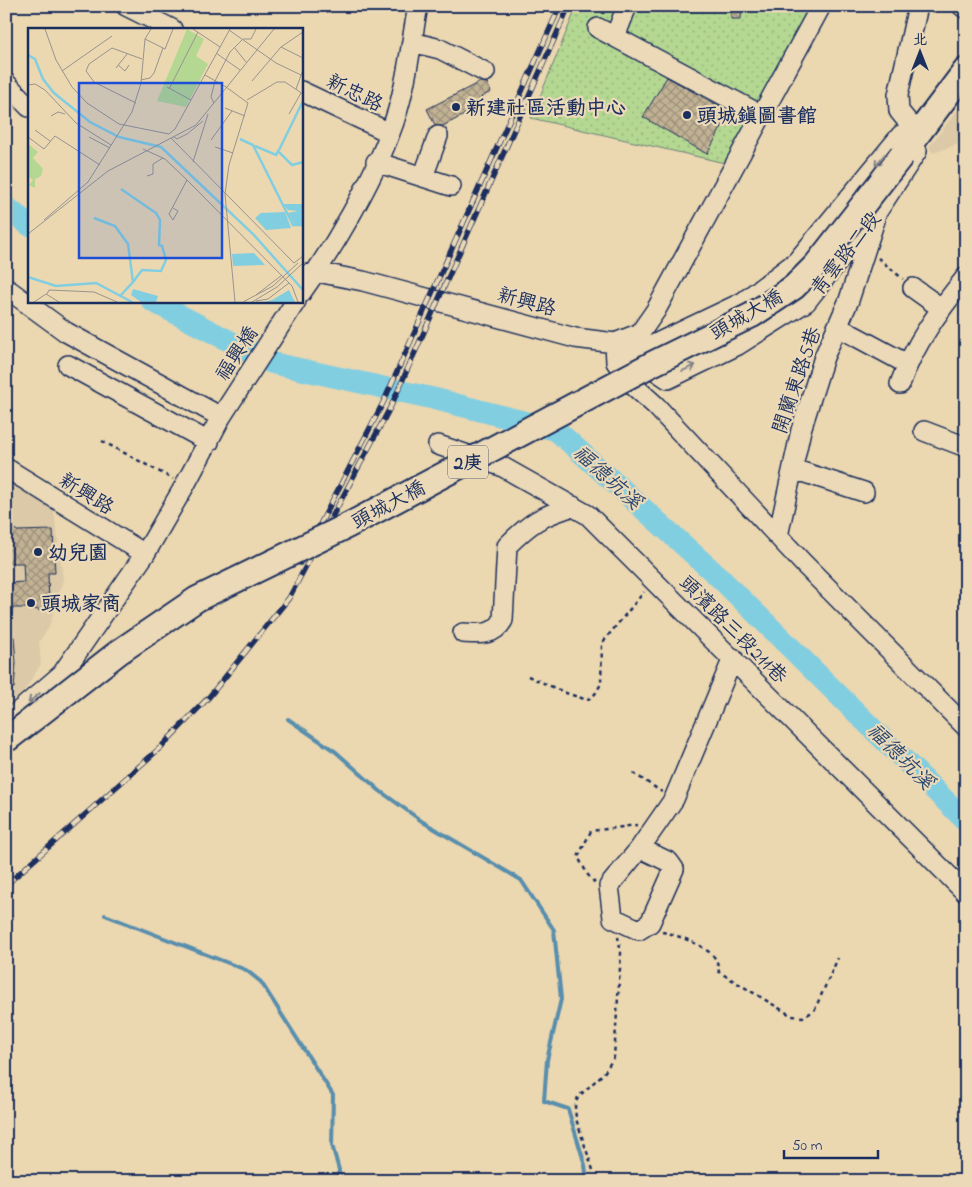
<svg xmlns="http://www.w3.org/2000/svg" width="972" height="1187" font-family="'Indie Flower','LXGW WenKai TC',sans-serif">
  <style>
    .built { fill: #dbc9a7 }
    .park { fill: url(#park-dots); stroke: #688378 }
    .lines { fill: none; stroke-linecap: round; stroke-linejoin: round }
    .stream { stroke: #598ead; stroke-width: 4 }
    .river { stroke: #82cee1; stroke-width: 22 }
    .building { fill: url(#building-cross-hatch); stroke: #1b2f5e }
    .minor-casing { stroke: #1b2f5e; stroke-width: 22 }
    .major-casing { stroke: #1b2f5e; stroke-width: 28 }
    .path { stroke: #1b2f5e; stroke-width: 2.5; stroke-dasharray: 4 4; stroke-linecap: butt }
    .minor { stroke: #ebd9b7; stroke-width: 19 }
    .major { stroke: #ebd9b7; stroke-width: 24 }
    .rail-casing { stroke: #1b2f5e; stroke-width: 5.5 }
    .rail { stroke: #ebd9b7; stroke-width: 4; stroke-dasharray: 11; stroke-linecap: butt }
    .major-bridge-casing { stroke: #1b2f5e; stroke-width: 28; stroke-linecap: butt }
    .major-bridge { stroke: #ebd9b7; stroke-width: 24 }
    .oneway { stroke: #83848a }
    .poi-dot { fill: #1b2f5e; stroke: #ebd9b7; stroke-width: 2 }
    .labels { text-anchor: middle; stroke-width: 4.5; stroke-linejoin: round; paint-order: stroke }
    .shield { fill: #ebd9b7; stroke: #596279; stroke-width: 1 }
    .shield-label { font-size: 19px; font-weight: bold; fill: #1b2f5e }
    .street-label { font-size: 20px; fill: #1b2f5e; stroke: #ebd9b7 }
    .poi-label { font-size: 20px; font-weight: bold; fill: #1b2f5e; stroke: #ebd9b7; text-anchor: start }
    .water-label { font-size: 21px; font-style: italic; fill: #2a4772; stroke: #ebd9b7 }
    .inset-river { fill: none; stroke: #82cee1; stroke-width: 2.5 }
    .inset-road { fill: none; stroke: #98948f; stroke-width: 1 }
    .view { fill: #1d4ed8; fill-opacity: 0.15; stroke: #1d4ed8; stroke-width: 2.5 }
    .inset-edge { fill: none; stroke: #1b2f5e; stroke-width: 2.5 }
  </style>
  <defs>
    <pattern id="park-dots" width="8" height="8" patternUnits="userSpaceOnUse" patternTransform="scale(1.25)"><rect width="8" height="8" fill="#b4d791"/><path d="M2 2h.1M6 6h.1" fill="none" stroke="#9ab97f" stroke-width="1.8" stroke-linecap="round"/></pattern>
    <pattern id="building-cross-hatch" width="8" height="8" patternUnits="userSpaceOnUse" patternTransform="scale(1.25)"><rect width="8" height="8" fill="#c2b294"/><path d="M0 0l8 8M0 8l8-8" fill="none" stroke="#9d917c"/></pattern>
  </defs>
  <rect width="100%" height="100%" fill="#ebd7b0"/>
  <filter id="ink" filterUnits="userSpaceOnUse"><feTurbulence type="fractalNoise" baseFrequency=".02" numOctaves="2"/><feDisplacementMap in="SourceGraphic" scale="10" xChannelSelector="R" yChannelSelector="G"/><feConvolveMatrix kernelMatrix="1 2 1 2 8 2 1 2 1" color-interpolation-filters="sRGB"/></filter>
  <g filter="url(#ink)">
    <!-- built -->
    <path class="built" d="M966,99V135L963,134L958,144L933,153L929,147Z
      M6,475L53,505L63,579L49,627L39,642L41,664L22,694L6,707Z"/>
    <!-- park -->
    <path class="park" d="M577,6H810L729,164L531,118Z"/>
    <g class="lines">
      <!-- stream -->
      <path class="stream" d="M288,719L336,752L380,791L423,822L521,880L554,930L561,999L547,1060L544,1101L568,1109L585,1165L587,1181
        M105,915L246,970L261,982L333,1095L332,1145L339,1170V1181"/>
      <!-- river -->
      <path class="river" d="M6,207L29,225
        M152,301L272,363L431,398L556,430L720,578L966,821"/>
    </g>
    <!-- building -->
    <path class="building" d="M731,6H742L741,19H731Z
      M667,77L730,112L707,154L643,117Z
      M480,82L487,83L491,92L481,97L485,104L443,126L435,125L427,109Z
      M6,520L17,531L53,530L55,573H48L49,604L41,611L31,608H6V583L24,582L23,563H6Z
      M14,637L16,663L14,688H6V638Z"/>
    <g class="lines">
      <!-- minor casing -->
      <g class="minor-casing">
        <path id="minor" d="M126,6L172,29
          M962,6L966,9
          M598,28L761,115
          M615,37L627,6
          M412,42L440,49L485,72
          M6,83L29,107
          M301,91L390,133
          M917,133L899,111L898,95L918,6
          M376,162L451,186
          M423,177L438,136
          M301,276L317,272L363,281L575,338L615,343L640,333L656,310L821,6
          M6,288L66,332L221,417
          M913,288L941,308
          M301,293C333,249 371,184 390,133C406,93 410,48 418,6
          M838,327L907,364
          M615,343L616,362L635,387L655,405L804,564L966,727
          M615,343L668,379L738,345L806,302L877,212L917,151
          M632,355L743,302L797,261L901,135L917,133
          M68,365L209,442
          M900,384C914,344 940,309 966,277
          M924,431L966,447
          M438,445L501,466L588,515L966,893
          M6,468L145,554
          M793,469L864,492
          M778,536L801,430L824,357L849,300L875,220
          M463,633C480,634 494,636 503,620L507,546C532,521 540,517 573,506
          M6,722L62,674L145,554L185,485L221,417L296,301
          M640,848L669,862L674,869L650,923L639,930L613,918L609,886L640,848L674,799L733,658"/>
      </g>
      <!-- major casing -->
      <g class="major-casing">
        <path id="major" d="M902,155L966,70"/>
      </g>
      <!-- path -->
      <path class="path" d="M603,14L605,6
        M878,258L903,279
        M102,441L173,479
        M528,676L566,693L587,700L595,694L601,684L602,643L644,592
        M633,773L662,792
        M595,883L588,875L578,857L591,831L637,825
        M662,932C676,934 710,947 716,960C718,963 718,968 719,972L792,1016L803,1017L814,1011L838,958
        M593,1170L576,1119L575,1106L578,1097L604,1073L614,1057L621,953L618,937"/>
      <!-- minor -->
      <use href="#minor" class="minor"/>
      <!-- major -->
      <use href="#major" class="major"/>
      <!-- rail casing -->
      <g class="rail-casing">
        <path id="rail" d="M300,563L384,401L560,6
          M6,885L161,747L209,697L289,598L392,404L569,6"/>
      </g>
      <!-- rail -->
      <use href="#rail" class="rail"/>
      <!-- major-bridge casing -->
      <g class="major-bridge-casing">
        <path id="major-bridge" d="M6,740L119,652L197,599L349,525L652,364L752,315L794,287L816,265L902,155"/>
      </g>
      <!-- major-bridge -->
      <use href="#major-bridge" class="major-bridge"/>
    </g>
    <!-- one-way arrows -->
    <defs><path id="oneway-shaft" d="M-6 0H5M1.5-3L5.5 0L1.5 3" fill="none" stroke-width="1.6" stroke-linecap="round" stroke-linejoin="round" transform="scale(1.25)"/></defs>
    <g class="oneway">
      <use href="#oneway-shaft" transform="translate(880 160) rotate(130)"/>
      <use href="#oneway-shaft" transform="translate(689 368) rotate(-25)"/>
      <use href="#oneway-shaft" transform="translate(34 698) rotate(140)"/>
    </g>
  </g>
  <!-- markers -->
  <g class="poi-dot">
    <circle cx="456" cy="107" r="5"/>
    <circle cx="687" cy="115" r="5"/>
    <circle cx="38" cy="552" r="5"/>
    <circle cx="31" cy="603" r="5"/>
  </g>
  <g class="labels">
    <!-- shield labels -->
    <rect class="shield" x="448" y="445.5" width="40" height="33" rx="4"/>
    <g class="shield-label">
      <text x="468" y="469">2庚</text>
    </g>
    <!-- street labels -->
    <g class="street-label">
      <text transform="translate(355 92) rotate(26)" y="7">新忠路</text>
      <text transform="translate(845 253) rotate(-52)" y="7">青雲路二段</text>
      <text transform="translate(527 301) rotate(15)" y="7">新興路</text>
      <text transform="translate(746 314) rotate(-30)" y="7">頭城大橋</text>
      <text transform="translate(236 353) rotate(-57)" y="7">福興橋</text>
      <text transform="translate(796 380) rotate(-71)" y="7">開蘭東路5巷</text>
      <text transform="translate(87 493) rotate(32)" y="7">新興路</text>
      <text transform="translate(388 504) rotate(-28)" y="7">頭城大橋</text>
      <text transform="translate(734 629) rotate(45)" y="7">頭濱路三段211巷</text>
    </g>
    <!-- poi labels -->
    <g class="poi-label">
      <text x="466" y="114">新建社區活動中心</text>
      <text x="697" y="122">頭城鎮圖書館</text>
      <text x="48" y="559">幼兒園</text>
      <text x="41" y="610">頭城家商</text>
    </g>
    <!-- water labels -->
    <g class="water-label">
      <text transform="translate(608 477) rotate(42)" y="7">福德坑溪</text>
      <text transform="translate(901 756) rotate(45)" y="7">福德坑溪</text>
    </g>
  </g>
  <!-- overview -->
  <g transform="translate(28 28)">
    <rect width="275" height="275" fill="#ebd7b0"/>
    <path d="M0,116L10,124L5,130L15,141L13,148L7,151V160L1,157L5,152L0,148Z" fill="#b4d791"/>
    <path d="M159,1L176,11L168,28L180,36L158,79L129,73Z" fill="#b4d791"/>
    <path d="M255,176H274L275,196H266L260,185L270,183L260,182ZM257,184L263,200L238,202L227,190L233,185ZM226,225L237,237L205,238L204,226ZM105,261L130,268L128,274H113L103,267ZM261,262L267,274H236L244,272Z" fill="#82cee1"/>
    <path class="inset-river" d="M0,27L7,31L15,51L26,65L62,94L91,109L133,119L225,206L275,262M212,111L225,117L265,197H275M227,118L248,127L250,123L264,137L275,134M251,122L275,73M93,161L128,185L132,192L131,217L134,218L138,232L133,243L114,242L105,254M66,190L87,198L100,216L105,254L93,267M0,249L28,258L68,255L104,274"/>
    <path class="inset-road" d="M17,1L28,32L44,59L59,75L91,96L141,106L147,101L202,1M165,1L192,19M201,2L248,35L273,47M117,11L137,21L145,1M206,19L218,34M253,19L275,30M188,25L212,42M90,37L97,43L101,37M88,40L99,26M34,43L84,8M177,47L198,59M113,52L122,50L126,45L135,20M224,53L253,19L275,4M0,57L7,56L17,62L48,95L83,117M139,59L163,72M198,59L220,75L201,137L197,166L207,274M141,61L170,4M268,61L275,42M219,72L249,54H257L275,66M108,75L66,54L58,43L61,36L84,20L114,31M186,75L183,69L187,53L202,24L215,11H223L228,1M197,80L217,88M261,86L273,65M23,88L30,84L37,86M7,102L22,113M0,109L16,121L27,108L72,137M61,109L82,120M146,109L149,111L159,106L175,93M143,110L266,235L275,228M183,112L204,83M187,119L205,125M115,121L137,131L159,152L264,258L270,274M165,134L180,86M119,148L125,146V136L135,130M145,180L150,183L145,192L141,186L159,152M16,192L60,154L104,84L113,55L117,11L123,1M0,206L80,143L168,97L246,1M19,266L21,262L66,264L89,274M228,267L254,247M228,273L240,271L261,255M6,274L18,266L31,274M215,274L245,258L270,235M224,274L249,259L275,235"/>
    <path class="view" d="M51,55H194V230H51Z"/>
    <rect width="275" height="275" class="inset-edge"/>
  </g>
  <!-- margin -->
  <rect width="972" height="1187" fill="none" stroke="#ebd9b7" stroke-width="25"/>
  <rect x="12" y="12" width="947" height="1162" fill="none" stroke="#1b2f5e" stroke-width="2" filter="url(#ink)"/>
  <!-- north arrow -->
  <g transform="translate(920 52)" stroke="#ebd9b7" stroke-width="4" paint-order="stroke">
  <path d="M0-4L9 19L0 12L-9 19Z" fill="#1b2f5e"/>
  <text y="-8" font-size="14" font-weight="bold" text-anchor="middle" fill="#1b2f5e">北</text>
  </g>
  <!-- scale -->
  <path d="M784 1150v8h94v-8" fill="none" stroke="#1b2f5e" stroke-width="2.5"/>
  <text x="792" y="1150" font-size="15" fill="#1b2f5e" stroke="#ebd9b7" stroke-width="4" paint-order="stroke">50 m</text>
</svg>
